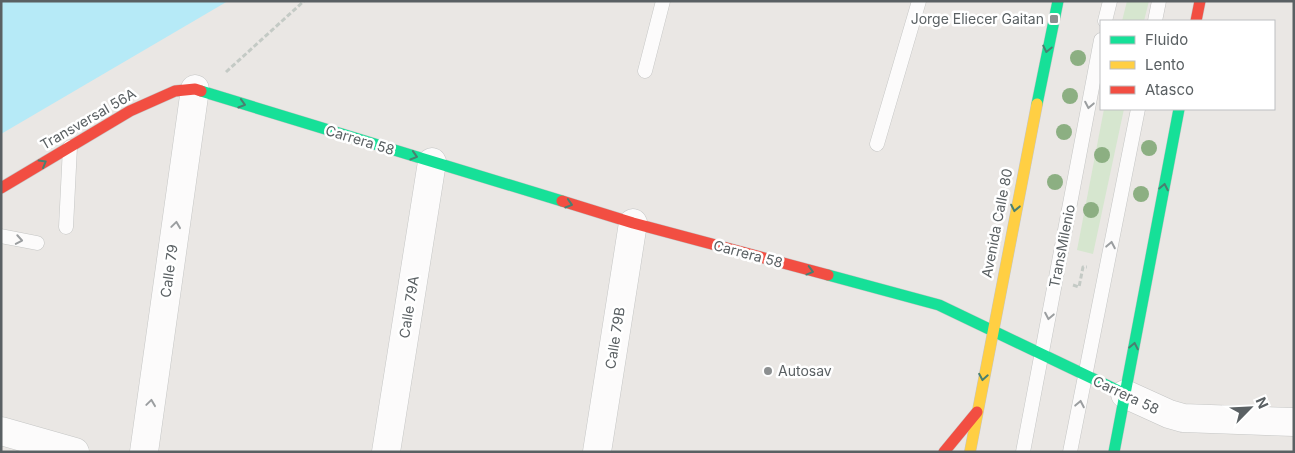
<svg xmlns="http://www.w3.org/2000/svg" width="1295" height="453" font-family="Inter,sans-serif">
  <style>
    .green { fill: #d6e6cf }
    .water { fill: #b6eaf7 }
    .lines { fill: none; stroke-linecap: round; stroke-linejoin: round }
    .lane-casing { stroke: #c5c6c5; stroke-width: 15 }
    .street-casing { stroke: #c5c6c5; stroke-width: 29 }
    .fast-casing { stroke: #c5c6c5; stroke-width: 12 }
    .slow-casing { stroke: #c5c6c5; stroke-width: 12 }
    .jam-casing { stroke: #c5c6c5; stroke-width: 12 }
    .path { stroke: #c4cac5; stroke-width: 3; stroke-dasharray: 5 2.5; stroke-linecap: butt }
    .lane { stroke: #fcfbfb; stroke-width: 14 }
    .street { stroke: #fcfbfb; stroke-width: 28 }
    .fast { stroke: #16e098; stroke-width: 11 }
    .slow { stroke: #ffcf43; stroke-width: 11 }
    .jam { stroke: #f24e42; stroke-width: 11 }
    .tree { fill: #8caf82 }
    .oneway { stroke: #498070 }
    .oneway2 { stroke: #9b9ea0 }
    .poi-dot { fill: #8c8f90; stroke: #fff; stroke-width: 2 }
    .labels { text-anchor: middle; stroke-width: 5; stroke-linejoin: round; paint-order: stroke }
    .poi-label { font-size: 14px; fill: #5a6063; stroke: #fff; text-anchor: end }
    .street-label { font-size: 14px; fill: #5a6063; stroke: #fff }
  </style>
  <rect width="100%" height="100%" fill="#eae7e4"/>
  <!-- green -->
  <path class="green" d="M1127,1H1149L1144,21H1122Z
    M1104,109H1124L1093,254L1077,250Z"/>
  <!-- water -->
  <path class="water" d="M1,1H228L1,134Z"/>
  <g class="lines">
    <!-- lane casing -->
    <g class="lane-casing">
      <path id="lane" d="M1105,21L1110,1
        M1155,21L1159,1
        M645,71L663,1
        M877,144L919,1
        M66,227L70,147
        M1,236L37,243
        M1023,452L1101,40
        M1070,452L1138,109"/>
    </g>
    <!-- street casing -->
    <g class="street-casing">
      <path id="street" d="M1125,394L1169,414L1183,418L1294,422
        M1,431L75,452
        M144,452L195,89
        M386,452L432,162
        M597,452L633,223"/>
    </g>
    <!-- fast casing -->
    <g class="fast-casing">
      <path id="fast" d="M201,91L562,201
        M1037,104L1058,1
        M828,275L939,305L1125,394
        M1114,452L1179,109"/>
    </g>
    <!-- slow casing -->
    <g class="slow-casing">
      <path id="slow" d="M970,452L1037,104"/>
    </g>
    <!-- jam casing -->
    <g class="jam-casing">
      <path id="jam" d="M1196,21L1200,1
        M1,188L130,111L175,91L195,89L201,91
        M562,201L633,223L828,275
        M944,452L977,412"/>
    </g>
    <!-- path -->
    <path class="path" d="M226,72L304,1
      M1073,285L1079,287L1083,267H1087"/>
    <!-- lane -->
    <use href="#lane" class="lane"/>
    <!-- street -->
    <use href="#street" class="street"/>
    <!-- fast -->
    <use href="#fast" class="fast"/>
    <!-- slow -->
    <use href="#slow" class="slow"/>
    <!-- jam -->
    <use href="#jam" class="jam"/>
  </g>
  <!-- trees -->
  <g class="tree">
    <circle cx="1078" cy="58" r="8"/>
    <circle cx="1070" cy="96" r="8"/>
    <circle cx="1064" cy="132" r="8"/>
    <circle cx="1149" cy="148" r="8"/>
    <circle cx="1102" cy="155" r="8"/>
    <circle cx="1055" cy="182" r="8"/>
    <circle cx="1141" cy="194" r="8"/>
    <circle cx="1091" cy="210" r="8"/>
  </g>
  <!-- one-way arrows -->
  <defs><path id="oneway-chevron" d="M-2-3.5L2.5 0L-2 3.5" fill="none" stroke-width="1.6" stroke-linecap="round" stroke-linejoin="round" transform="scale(1.25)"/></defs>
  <g class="oneway">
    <use href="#oneway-chevron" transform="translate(1047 49) rotate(102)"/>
    <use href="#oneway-chevron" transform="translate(242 104) rotate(17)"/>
    <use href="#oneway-chevron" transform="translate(414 156) rotate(17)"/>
    <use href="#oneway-chevron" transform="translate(43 163) rotate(-30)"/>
    <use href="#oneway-chevron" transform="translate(1164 187) rotate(-79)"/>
    <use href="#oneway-chevron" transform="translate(569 204) rotate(17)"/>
    <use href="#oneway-chevron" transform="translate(1015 208) rotate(101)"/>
    <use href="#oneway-chevron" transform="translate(810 271) rotate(15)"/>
    <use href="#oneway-chevron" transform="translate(1134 346) rotate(-79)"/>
    <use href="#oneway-chevron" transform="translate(983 377) rotate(100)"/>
  </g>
  <g class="oneway2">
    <use href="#oneway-chevron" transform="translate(1089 105) rotate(101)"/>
    <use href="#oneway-chevron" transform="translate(176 225) rotate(-82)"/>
    <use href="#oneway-chevron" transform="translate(19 240) rotate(10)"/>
    <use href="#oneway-chevron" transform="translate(1111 245) rotate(-79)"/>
    <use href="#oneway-chevron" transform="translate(1049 316) rotate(101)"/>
    <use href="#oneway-chevron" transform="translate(151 403) rotate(-82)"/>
    <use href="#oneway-chevron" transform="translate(1080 404) rotate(-79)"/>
  </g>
  <!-- markers -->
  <g class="poi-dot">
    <rect x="1049" y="14" width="10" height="10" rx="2.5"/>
    <circle cx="768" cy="371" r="5"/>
  </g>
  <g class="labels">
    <!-- poi labels -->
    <g class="poi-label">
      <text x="1044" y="24">Jorge Eliecer Gaitan</text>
      <text x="778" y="376" text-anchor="start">Autosav</text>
    </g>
    <!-- street labels -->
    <g class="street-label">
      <text transform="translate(88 119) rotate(-30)" y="5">Transversal 56A</text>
      <text transform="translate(360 140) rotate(17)" y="5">Carrera 58</text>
      <text transform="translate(997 223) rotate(-79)" y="5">Avenida Calle 80</text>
      <text transform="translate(1062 246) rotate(-79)" y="5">TransMilenio</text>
      <text transform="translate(748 254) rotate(15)" y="5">Carrera 58</text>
      <text transform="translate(169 271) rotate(-82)" y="5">Calle 79</text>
      <text transform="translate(409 307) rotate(-81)" y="5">Calle 79A</text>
      <text transform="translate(615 338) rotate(-81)" y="5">Calle 79B</text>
      <text transform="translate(1126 395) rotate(25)" y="5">Carrera 58</text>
    </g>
  </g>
  <!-- border -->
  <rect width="1295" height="453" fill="none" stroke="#5a6063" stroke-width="5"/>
  <!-- legend -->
  <rect x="1100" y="20" width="175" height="90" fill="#ffffff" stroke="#bdbfc1"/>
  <rect x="1110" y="36" width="25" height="8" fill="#16e098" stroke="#bdbfc1"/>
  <text x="1145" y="45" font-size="15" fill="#5a6063">Fluido</text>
  <rect x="1110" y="61" width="25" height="8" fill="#ffcf43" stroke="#bdbfc1"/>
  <text x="1145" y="70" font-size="15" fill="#5a6063">Lento</text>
  <rect x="1110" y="86" width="25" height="8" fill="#f24e42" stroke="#bdbfc1"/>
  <text x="1145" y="95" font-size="15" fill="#5a6063">Atasco</text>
  <!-- north arrow -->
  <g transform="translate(1250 408) rotate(66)" stroke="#ffffff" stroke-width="4" paint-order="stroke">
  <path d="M0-4L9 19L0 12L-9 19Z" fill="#5a6063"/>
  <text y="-8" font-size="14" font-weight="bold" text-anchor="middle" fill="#5a6063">N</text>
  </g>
</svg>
